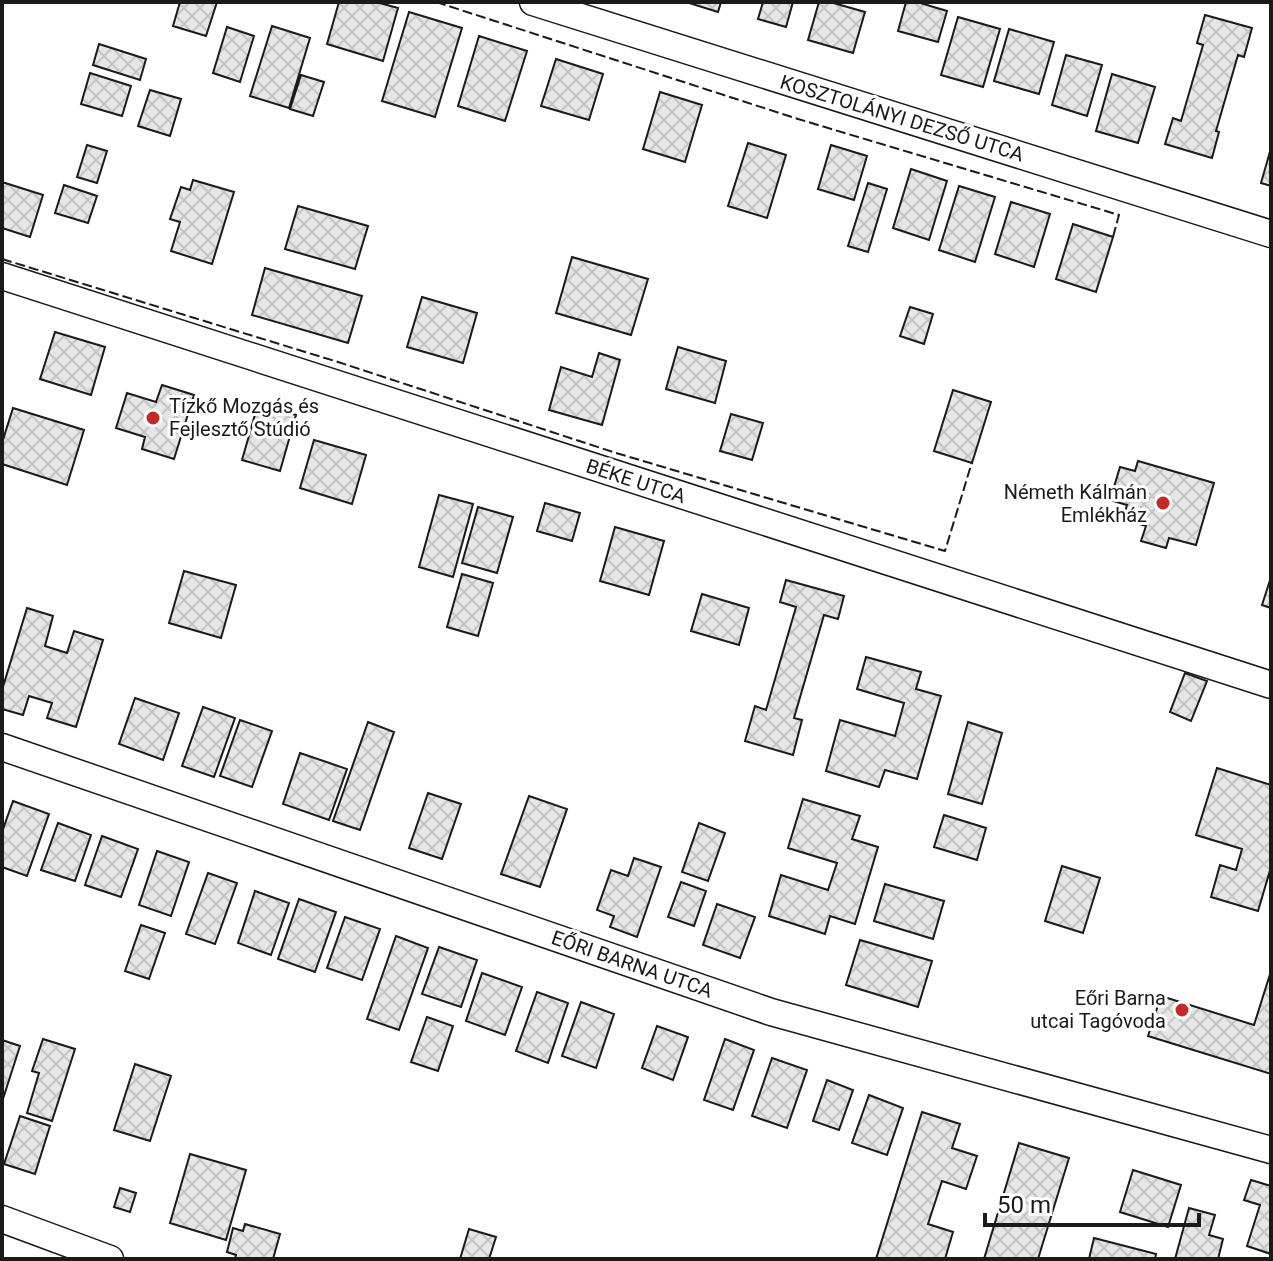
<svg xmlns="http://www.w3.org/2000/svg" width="1273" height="1261" font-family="Roboto,sans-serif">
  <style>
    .building { fill: url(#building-cross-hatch); stroke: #1a1a1a; stroke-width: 2 }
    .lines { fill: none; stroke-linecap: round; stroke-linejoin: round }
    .minor-casing { stroke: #1a1a1a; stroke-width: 29 }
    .minor { stroke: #fff; stroke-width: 26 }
    .fence { stroke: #1a1a1a; stroke-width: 2; stroke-dasharray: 10 4; stroke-linecap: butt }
    .poi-dot { fill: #c62828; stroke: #fff; stroke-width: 3 }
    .labels { text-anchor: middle; stroke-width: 6; stroke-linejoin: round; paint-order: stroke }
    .street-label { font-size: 20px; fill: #1a1a1a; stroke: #fff }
    .poi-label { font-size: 20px; fill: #1a1a1a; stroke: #fff; text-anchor: end }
  </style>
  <defs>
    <pattern id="building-cross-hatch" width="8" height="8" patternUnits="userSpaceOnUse" patternTransform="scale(2)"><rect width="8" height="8" fill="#e6e6e6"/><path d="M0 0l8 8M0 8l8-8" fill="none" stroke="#c5c5c5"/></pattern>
  </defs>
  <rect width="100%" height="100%" fill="#fff"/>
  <!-- building -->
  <path class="building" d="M180,2H217L206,36L173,26Z
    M339,2H376L398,8L383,61L327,44Z
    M686,2H721L718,12Z
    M763,2H793L786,27L758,19Z
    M819,2H830L865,12L853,53L808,40Z
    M906,2H917L947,11L938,42L898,31Z
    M409,12L462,28L435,117L382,101Z
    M1205,15L1252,28L1244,57L1238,55L1216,131L1219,132L1212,158L1165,144L1173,118L1181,121L1203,45L1197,43Z
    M958,17L1000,29L983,87L941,75Z
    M272,26L310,38L289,108L250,96Z
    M227,27L254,36L240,82L213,73Z
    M1009,29L1054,42L1039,94L994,81Z
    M479,36L527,51L505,121L458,106Z
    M99,44L146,59L140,80L93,65Z
    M1066,55L1102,65L1087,116L1052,105Z
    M556,59L603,74L589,120L541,106Z
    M90,73L131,86L122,116L81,104Z
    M1112,74L1155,87L1138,143L1096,131Z
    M301,75L324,82L313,116L290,109Z
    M150,90L181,99L170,136L138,126Z
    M660,92L702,105L685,162L643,149Z
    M748,143L786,155L767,218L728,206Z
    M87,145L107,151L97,183L77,177Z
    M831,145L867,156L854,200L818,189Z
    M1271,148V186L1261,183Z
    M911,169L947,181L929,240L893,228Z
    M193,180L234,192L212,264L171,251L180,222L170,219L181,187L190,190Z
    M2,182L43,195L30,237L2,228Z
    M868,183L887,189L868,252L848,246Z
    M64,185L97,196L88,223L55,213Z
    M959,186L995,197L975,262L939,250Z
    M1011,202L1050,214L1034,267L995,254Z
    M298,206L368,226L355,269L285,249Z
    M1073,224L1113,237L1096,292L1056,279Z
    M572,257L648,279L631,335L556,313Z
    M265,268L362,296L348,343L252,315Z
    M422,297L477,313L463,363L407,347Z
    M910,307L933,314L924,344L900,336Z
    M55,332L105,347L91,395L40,379Z
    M678,347L726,361L715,403L666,389Z
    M599,353L620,360L602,425L549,410L561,367L592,377Z
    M162,385L194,395L174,459L142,449L145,437L116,428L127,393L156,402Z
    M953,390L991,402L972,463L934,451Z
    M258,404L296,415L280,471L242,460Z
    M13,408L84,430L67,485L2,464V443Z
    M731,414L763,423L752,460L720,451Z
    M314,440L366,455L352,504L300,488Z
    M1138,461L1214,483L1196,545L1169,538L1166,548L1141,541L1146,526L1123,519L1127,505L1110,500L1120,467L1135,471Z
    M439,495L473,504L453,577L419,567Z
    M545,503L580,513L572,541L537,531Z
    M478,507L513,517L497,573L462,563Z
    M615,527L664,541L649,595L600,581Z
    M184,571L236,585L221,638L169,623Z
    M462,574L493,583L478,636L447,627Z
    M1271,577V608L1262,605Z
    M786,580L844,596L838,619L824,615L794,718L802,720L793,755L745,741L755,706L766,710L796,607L780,602Z
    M702,594L749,608L739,645L691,631Z
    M27,608L53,616L45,646L67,653L74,631L103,640L76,727L47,718L52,703L29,696L23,715L2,709V690Z
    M866,657L921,672L916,689L941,696L917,779L885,770L879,787L826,771L840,720L895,736L904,703L857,689Z
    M1185,673L1207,681L1191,721L1170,712Z
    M135,698L179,713L163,760L119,744Z
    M203,707L235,718L214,777L182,766Z
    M240,720L272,731L252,787L220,776Z
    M368,722L394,732L360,830L333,821Z
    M968,722L1002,733L982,804L948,794Z
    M300,753L347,769L329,820L283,804Z
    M1217,768L1271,785V867L1258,911L1211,897L1220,865L1236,870L1242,849L1196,835Z
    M428,793L461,804L442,859L409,848Z
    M529,796L567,809L540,887L501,874Z
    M803,799L860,816L852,839L878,847L855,924L830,916L825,934L769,916L781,875L828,890L837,863L788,848Z
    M13,801L49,814L27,876L2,867V832Z
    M944,815L986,828L977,860L934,847Z
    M58,823L91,835L75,881L41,870Z
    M699,823L725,833L708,881L682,872Z
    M102,836L138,849L121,897L85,885Z
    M157,851L189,862L171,916L139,905Z
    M634,858L661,867L637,937L610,927L614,916L597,910L611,870L628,876Z
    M1062,866L1100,878L1083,933L1045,921Z
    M208,873L237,883L215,944L186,934Z
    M681,882L706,891L694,926L668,917Z
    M885,884L944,901L933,939L874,921Z
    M255,891L289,903L271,955L238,943Z
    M299,899L336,912L315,972L278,959Z
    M717,904L755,917L740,958L703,945Z
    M345,917L380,929L362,980L327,968Z
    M141,925L165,933L149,979L125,971Z
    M396,936L428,948L399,1030L367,1019Z
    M860,940L932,961L918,1007L846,985Z
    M439,947L477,960L461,1007L422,994Z
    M1271,971V1074L1148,1036L1161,996L1254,1025Z
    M482,973L522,987L505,1035L466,1021Z
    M537,992L568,1003L548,1063L516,1051Z
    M581,1002L614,1014L596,1068L562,1056Z
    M427,1017L453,1026L438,1071L411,1062Z
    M657,1026L688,1037L673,1080L642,1068Z
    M43,1039L75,1049L52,1121L27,1113L39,1073L32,1071Z
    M725,1039L754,1050L733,1110L704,1100Z
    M2,1040L20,1046L2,1102Z
    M772,1058L807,1070L787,1128L752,1116Z
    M135,1064L171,1076L150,1141L114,1130Z
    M827,1080L853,1090L839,1130L813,1121Z
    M869,1095L903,1108L887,1155L852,1143Z
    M922,1112L960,1124L952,1148L977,1156L966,1189L942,1181L928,1224L953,1232L945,1259H876Z
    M20,1116L50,1126L35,1174L4,1164Z
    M1019,1143L1069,1158L1038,1259H984Z
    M190,1154L246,1170L226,1240L170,1223Z
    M1133,1170L1181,1185L1168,1227L1120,1212Z
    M1251,1180L1271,1186V1254L1247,1246L1260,1205L1244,1200Z
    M120,1188L136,1193L130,1212L114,1207Z
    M1189,1208L1215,1215L1209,1235L1223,1239L1218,1259H1175Z
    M245,1224L280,1234L273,1259H235L236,1255L227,1252L233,1228L243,1231Z
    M469,1229L496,1237L489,1259H460Z
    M1094,1238L1156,1254L1155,1259H1089Z"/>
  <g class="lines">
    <!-- minor casing -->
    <g class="minor-casing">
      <path id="minor" d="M533,2L1271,234
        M2,276L1271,685
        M2,747L771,1012L1271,1150
        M2,1219L110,1259"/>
    </g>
    <!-- minor -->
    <use href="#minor" class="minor"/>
    <!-- fence -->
    <path class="fence" d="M436,2L798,119L1119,215L1113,237
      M2,259L338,362L613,452L945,551L972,462"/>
  </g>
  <!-- markers -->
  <g class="poi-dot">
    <circle cx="153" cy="418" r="8"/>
    <circle cx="1163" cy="503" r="8"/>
    <circle cx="1182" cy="1010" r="8"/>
  </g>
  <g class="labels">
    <!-- street labels -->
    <g class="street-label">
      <text transform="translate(902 118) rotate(17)" y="7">KOSZTOLÁNYI DEZSŐ UTCA</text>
      <text transform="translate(636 481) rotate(18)" y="7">BÉKE UTCA</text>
      <text transform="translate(632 964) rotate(19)" y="7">EŐRI BARNA UTCA</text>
    </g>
    <!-- poi labels -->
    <g class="poi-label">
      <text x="169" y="413" text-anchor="start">Tízkő Mozgás és<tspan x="169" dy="23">Fejlesztő Stúdió</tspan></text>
      <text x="1147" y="499">Németh Kálmán<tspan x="1147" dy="23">Emlékház</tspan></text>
      <text x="1166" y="1005">Eőri Barna<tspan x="1166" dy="23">utcai Tagóvoda</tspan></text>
    </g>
  </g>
  <!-- border -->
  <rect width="1273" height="1261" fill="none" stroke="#1a1a1a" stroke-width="8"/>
  <!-- scale -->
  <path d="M985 1213v12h214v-12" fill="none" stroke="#1a1a1a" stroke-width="4"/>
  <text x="997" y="1213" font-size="24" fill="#1a1a1a" stroke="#ffffff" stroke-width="6" paint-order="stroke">50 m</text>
</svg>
